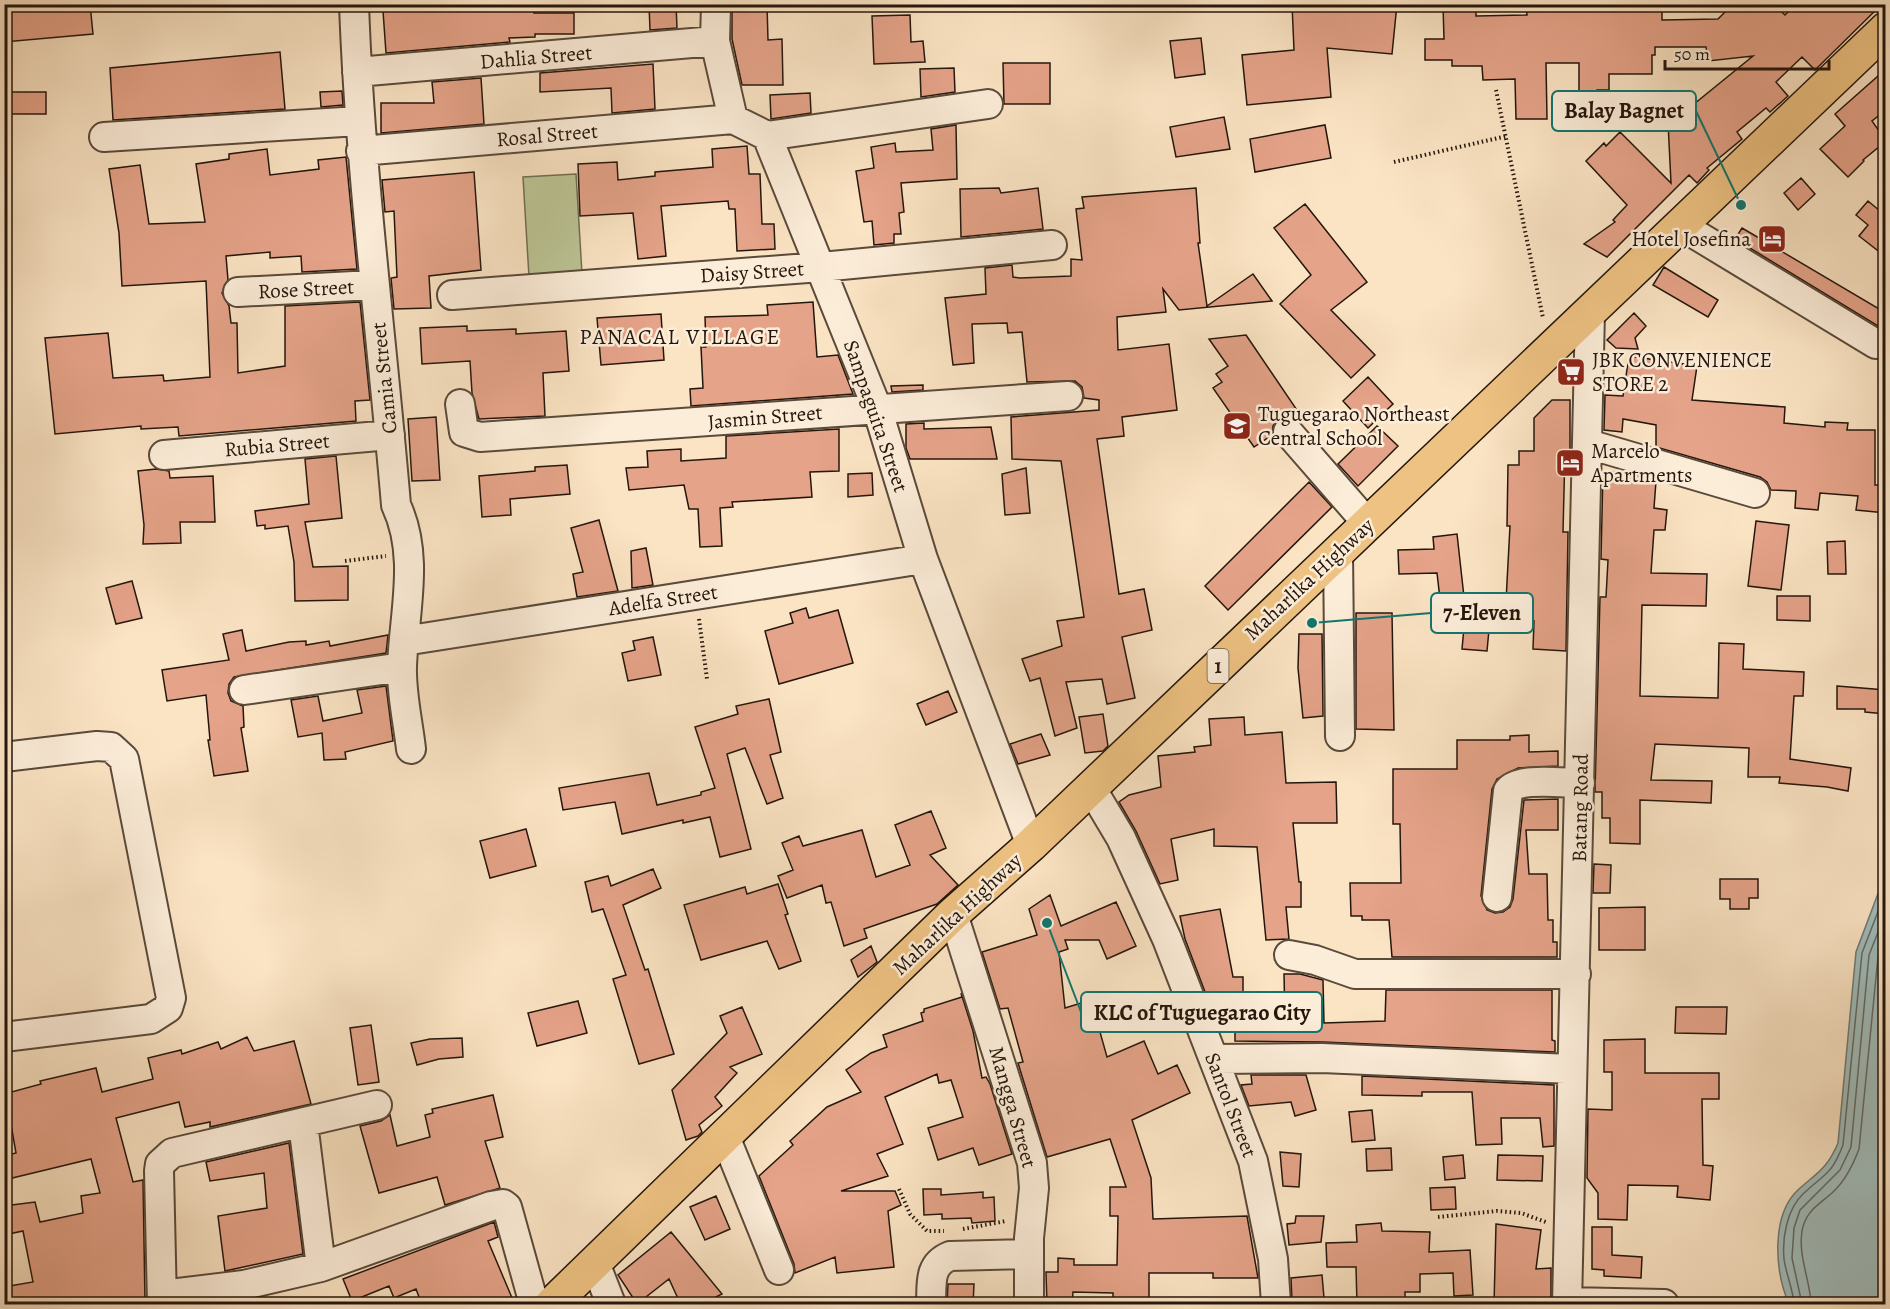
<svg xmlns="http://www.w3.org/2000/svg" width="1890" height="1309" font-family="Alegreya,serif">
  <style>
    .green { fill: #bcc596; stroke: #706e51; stroke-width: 1.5 }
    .water { fill: #a1bdbc; stroke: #6f7a76; stroke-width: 1.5 }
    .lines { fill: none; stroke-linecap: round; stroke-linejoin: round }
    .shore { stroke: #626a64; stroke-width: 1.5 }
    .building { fill: #e5a389; stroke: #24160c; stroke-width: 1.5 }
    .minor-casing { stroke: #5a4a3a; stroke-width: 32 }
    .major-casing { stroke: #24160c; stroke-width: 36 }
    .path { stroke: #24160c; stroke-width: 4; stroke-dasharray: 1.5 3; stroke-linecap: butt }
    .minor { stroke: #fcedd9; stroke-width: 28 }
    .major { stroke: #eec282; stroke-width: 33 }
    .labels { text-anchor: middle; stroke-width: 5; stroke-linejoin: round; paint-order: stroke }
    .shield { fill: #fcedd9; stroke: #65564a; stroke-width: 1.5 }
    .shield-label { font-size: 20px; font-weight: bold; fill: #24160c }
    .street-label { font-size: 21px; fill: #24160c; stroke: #fcedd9 }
    .poi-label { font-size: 21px; fill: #24160c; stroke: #fcedd9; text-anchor: start }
    .neighbourhood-label { font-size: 22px; letter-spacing: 1.5px; fill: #24160c; stroke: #fcedd9 }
    .leader { fill: none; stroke: #0f766e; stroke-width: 2 }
    .callout-dot { fill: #0f766e; stroke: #fcedd9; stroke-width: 2 }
    .callout { fill: #fcedd9; stroke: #0f766e; stroke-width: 2 }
    .callout-label { font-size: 22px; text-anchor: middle; font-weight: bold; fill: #24160c }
  </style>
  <rect width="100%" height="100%" fill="#fbe4c4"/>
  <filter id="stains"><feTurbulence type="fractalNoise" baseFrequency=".00333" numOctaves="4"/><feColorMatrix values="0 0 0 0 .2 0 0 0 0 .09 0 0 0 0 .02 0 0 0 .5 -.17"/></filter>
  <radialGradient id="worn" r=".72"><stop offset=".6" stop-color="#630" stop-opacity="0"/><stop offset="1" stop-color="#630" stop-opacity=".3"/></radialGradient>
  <!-- green -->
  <path class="green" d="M576,174L582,274L529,277L523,177Z"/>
  <!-- water -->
  <path class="water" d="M1885,875V1304H1789C1775,1272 1770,1215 1799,1189C1818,1172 1827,1169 1838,1143L1856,952Z"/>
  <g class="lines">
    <!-- shore -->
    <path class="shore" d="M1794,1304C1793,1289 1786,1274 1784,1259C1782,1238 1787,1209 1803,1194C1825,1173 1831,1176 1843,1145L1862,953L1886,891
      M1802,1304L1792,1258L1794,1228L1800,1210L1840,1170L1851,1147L1869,955L1886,912
      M1811,1304C1810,1279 1798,1257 1802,1231C1806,1210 1819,1205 1833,1192C1846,1180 1853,1165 1859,1149L1878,957L1886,938"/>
  </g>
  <!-- building -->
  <path class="building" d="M90,4L93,34L4,42V12Z
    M434,4H534V13H574V34H535V37L509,38L510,42L386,53L383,11L434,8Z
    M649,4H676L677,28L650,30Z
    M732,4H767L768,40L782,39L783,85H742L732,39Z
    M1292,4H1397L1392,54L1327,48L1331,97L1247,105L1242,55L1294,50Z
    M1526,4H1662V20L1718,19L1733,4H1774L1785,15L1796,4H1882L1815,70L1802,57L1776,82L1788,96L1770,112L1766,108L1737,132L1742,139L1707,168L1709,170L1697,183L1689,175L1607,257L1584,244L1615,222L1613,220L1627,205L1586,161L1604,143L1606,146L1620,132L1671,183L1668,122H1679L1678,104H1694L1753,56L1708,61L1706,47H1655V55H1652V74H1609V90H1597V99H1579V63H1546L1547,119H1516L1515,79L1483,80L1482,66H1452V60H1425V39H1444L1443,5H1476V16L1527,15Z
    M910,15L911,42L923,41L925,62L874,64L872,16Z
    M1201,38L1205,74L1175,78L1170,41Z
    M280,52L285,109L113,120L110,68Z
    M1003,63H1050V104H1004Z
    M653,64L655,109L612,113L611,88L540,92V73Z
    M954,68L955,92L921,97L920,69Z
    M1886,69V110L1872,121L1886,141L1863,160L1864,161L1848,177L1820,149L1845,126L1835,114Z
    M481,78L484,124L381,133V103H434L432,82Z
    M342,91L343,105L321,107L320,92Z
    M4,92H46V114H4Z
    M810,93L811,113L771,119L770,95Z
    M1224,117L1230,149L1176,157L1170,127Z
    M956,125L957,179L901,183L904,212L899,213L901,234H894V243L874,245L872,221L864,222L856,171L874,168L871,147L895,143L896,152L933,150L931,129Z
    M1325,125L1331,158L1255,172L1250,139Z
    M747,146L749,174H760L762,224H774L775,249L737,251L735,209H729L728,201L661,206L666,256L638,259L633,213L580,216L578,164L617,162L618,180L655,176V172L713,167L712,149Z
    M267,149L270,175L319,169L318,160L346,157L357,269L302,272L301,256L270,258V252L226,256L228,280L222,293L229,306L231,323H237L238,373L285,366V306L360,302L370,400L355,401L356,421L179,436L178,427L141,429V426L55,434L45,338L108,333L113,378L163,375L164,381L210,377L206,281L122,286L119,233L109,169L140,165L149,224L205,222L196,164L229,159V154Z
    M474,172L481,270L429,276L431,308L394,309L391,278L397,277L394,211L385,212L382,180Z
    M1801,178L1815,194L1798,210L1784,193Z
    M999,188L1001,193L1038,188L1043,229L961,237L960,189Z
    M1196,188L1200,243H1198L1207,306L1253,274L1272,301L1179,310L1163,289L1166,312L1117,317L1118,350L1169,344L1177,410L1122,417L1124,436L1097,439L1119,594L1144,589L1152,630L1122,637L1135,698L1107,704L1102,679L1066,682L1077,728L1055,736L1040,678L1030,681L1022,659L1062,646L1057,621L1084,617L1061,461L1012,459L1011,417L1099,410V400L1084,398L1082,387L1075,381L1027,382L1022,332L1008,333L1007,323L972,324L974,363L953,365L945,298L986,294L985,268L1012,265L1013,277L1020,278L1071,276V259L1082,260L1076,209L1084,208L1082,197Z
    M1868,201L1880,211L1886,204V257L1859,236L1868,225L1856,215Z
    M1305,204L1367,282L1331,310L1375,355L1351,378L1280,304L1311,275L1274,228Z
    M1742,228L1886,313L1878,326L1735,239Z
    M1664,267L1718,300L1708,317L1653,285Z
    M813,302L817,357L838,355L853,394L691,406L690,389L703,388L701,347H706L705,317L768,315L767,305Z
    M1634,313L1646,326L1635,338L1638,349L1616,348L1607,340Z
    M661,314L664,360L601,365L597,318Z
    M467,326V331L516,329V334L566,331L569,371L543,373L545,416L479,419L472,393L470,361L422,364L420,328Z
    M1246,335L1301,416L1297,419L1285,416L1278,419L1273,426L1272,435L1254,447L1213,388L1222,382L1216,374L1228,366L1209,339Z
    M1629,356L1697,366L1692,400L1785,407L1784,423L1825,427V422L1848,423L1847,430H1875V485H1880L1879,493L1886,494V513L1856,510L1858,496L1820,493L1818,510L1795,508L1796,491L1771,490L1767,482L1760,477L1656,447V425L1623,419L1622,432L1604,430L1605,395L1623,396Z
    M1368,377L1393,404L1368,428L1343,401Z
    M923,385V390L892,392L891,386Z
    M1552,400H1570V451H1565L1563,532H1568L1566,651L1533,649L1534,621L1505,620L1510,526H1507L1508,465H1519V451H1534V418Z
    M436,417L440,480L412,481L408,419Z
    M924,423V429L991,427L997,459H910L906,448V424Z
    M1377,426L1398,446L1358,486L1338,464Z
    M839,429V471L810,472L812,497L732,502L733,507L720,508L722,546L700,547L698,509H689L684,485L629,490L626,468L648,467L647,451L681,449V461L726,458V436Z
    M336,456L342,518L305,522L313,567L348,566V600L295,601L294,562L288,526L265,529V525L257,526L255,511L309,504L305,459Z
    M567,465L570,494L510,499L511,515L482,517L479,476L535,471V467Z
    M1026,468L1030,513L1005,515L1002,474Z
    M156,469L169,471L170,478L213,476L215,522H180L181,543L143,544L144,525L138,471Z
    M1603,471L1630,473L1656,481L1654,508L1667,510L1665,530H1654L1651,573L1707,574L1706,606L1642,605L1640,696L1718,698L1719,643L1744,644L1743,669L1804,672L1803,696H1794L1790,759L1851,768L1848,791L1827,787L1779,783L1780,777H1748L1749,748L1655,744L1651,780L1712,781L1711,803L1640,800V844L1610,843V818H1602V792H1595L1600,597H1606L1608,560L1601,559Z
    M872,473L873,495L848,497V474Z
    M1309,482L1332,507L1228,610L1205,586Z
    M599,520L618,591L577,597L573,574L583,572L571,528Z
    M1756,521L1789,525L1781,590L1748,586Z
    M1457,534L1464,597L1440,599L1437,573L1399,574L1398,550L1434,549L1433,537Z
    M1845,541L1846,574H1828L1827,542Z
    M646,548L653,585L632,588L631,551Z
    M132,581L142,618L116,624L106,588Z
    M1777,596H1810V621L1777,620Z
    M806,608L809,618L838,610L853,663L779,684L765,631L793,623L790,613Z
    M1356,613H1392L1394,730L1356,729Z
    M1465,617L1490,619L1487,651L1462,649Z
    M242,630L246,651L289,642L306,641V645L329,641L330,646L388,635L386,653L234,677L229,684L228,693L231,701L243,706L244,727L241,728L248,771L214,776L208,740H210L206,695L167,701L162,670L229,660L223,634Z
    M1299,634H1322L1323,716L1303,718L1298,668Z
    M653,637L661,675L628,681L622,653L635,650L633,641Z
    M386,686L393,741L345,752L346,759L324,760L322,733L298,737L291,700L318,696L323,721L362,713L357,690Z
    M1837,686L1886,690V714L1865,712V709H1837Z
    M948,691L957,712L926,725L917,704Z
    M769,699L781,752L770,755L783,798L767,804L745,748L727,754L751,849L720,857L710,817L683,823V820L622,834L615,802L563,810L559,788L649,773L657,805L701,795V792L715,788L695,727L738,714L736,706Z
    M1103,714L1108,746L1103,751L1085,753L1079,717Z
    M1244,717L1245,735L1282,732L1286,783L1336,782L1337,823H1293L1299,882H1301V907H1286L1289,939L1266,940L1257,847L1214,846V829L1171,839L1178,880L1160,884L1136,831L1119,802L1129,795L1161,787L1158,756L1195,752L1194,747L1211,745L1209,719Z
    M1041,734L1050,755L1018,764L1010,744Z
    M1529,735V752L1558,751V766L1518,768L1497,779L1492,789L1481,896L1487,910L1495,913L1503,912L1510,907L1513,899L1524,800L1558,799V830H1526L1529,874H1547L1548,920H1553V942H1557V957H1392L1389,920H1362V916H1351L1350,883H1401L1400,824H1393V769H1457V740H1510V736Z
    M931,811L946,848L930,855L958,885L937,904L864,929L867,938L844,946L831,902L826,903L822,885L787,898L778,876L793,870L782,843L799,836L803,846L862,830L876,877L910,865L895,825Z
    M526,829L536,866L490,878L480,841Z
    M1594,864L1611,865L1610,893H1593Z
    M653,869L661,888L623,905L645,970L648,969L674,1054L639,1064L613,979L626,975L603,909L592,912L585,882L608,876L611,886Z
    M1720,879H1758V898H1749V909H1730V899H1720Z
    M778,884L788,914L785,915L801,961L779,969L767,941L701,960L684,905L745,887L747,894Z
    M1050,895L1061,926L1116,902L1136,946L1107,959L1099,940H1065L1068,949L1059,952L1065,1008L1091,1000L1107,1057L1144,1041L1158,1074L1177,1065L1190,1093L1132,1120L1151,1178L1153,1219L1247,1216L1258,1278H1213V1273H1149V1305H1113V1293L1073,1292L1072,1305H1047L1046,1272H1058V1258L1074,1259V1265H1117L1118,1216H1110V1187H1126L1110,1139L1047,1157L1018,1063L1023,1062L1008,1008L1000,1009L982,952L1037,935L1029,909Z
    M1645,907V950H1599V908Z
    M1220,909L1233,977H1243V1017L1224,1018V1013H1213L1185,939L1180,916Z
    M871,946L877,962L858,977L851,960Z
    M1284,974H1300L1323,980L1324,1023L1385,1021L1386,990H1552V1040L1555,1041V1052L1323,1042L1235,1041V1022L1285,1021Z
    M961,993L973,1031L982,1078L986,1077L990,1084L1012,1154L979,1165L973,1148L938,1160L928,1128L963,1117L951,1080L939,1083L937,1074L885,1097L903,1144L877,1154L888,1176L841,1191H895L901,1205L888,1211L894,1267L837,1273L835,1257L795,1273L794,1264L759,1176L793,1145L790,1141L827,1107L861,1092L846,1070L871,1053L887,1047L883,1035L923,1021L921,1013L924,1012V1009L962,997Z
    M578,1001L587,1033L537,1046L528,1013Z
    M742,1007L762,1054L730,1067L737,1073L715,1097L722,1106L699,1125L702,1132L698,1136L686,1140L672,1090L727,1033L720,1016Z
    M1676,1007H1727L1726,1034L1675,1033Z
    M371,1025L379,1082L358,1085L350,1028Z
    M247,1037L254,1051L294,1041L311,1104L210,1127V1122L185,1127L179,1102L116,1118L133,1182L143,1180L145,1303L4,1305V1287L33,1282L23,1231L4,1235V1206L35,1202L40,1222L83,1213L81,1196L100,1193L91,1159L4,1180V1156L16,1153L10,1119L4,1106V1094L41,1084L40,1081L96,1068L102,1092L153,1079L148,1058L181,1050L182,1054L218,1042L221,1049Z
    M462,1038L463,1057L439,1059L417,1065L411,1043L430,1039Z
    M1645,1039V1073H1719V1099H1702L1703,1165L1713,1166L1710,1200L1677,1197L1678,1186L1628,1185L1627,1220L1598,1219V1193L1587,1178L1588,1109L1612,1110V1072H1604V1040Z
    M1251,1075H1306L1316,1110L1295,1116L1291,1102L1249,1106L1241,1085L1252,1084Z
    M1362,1076L1554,1085V1146L1543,1147L1540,1118H1501L1502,1144L1476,1145L1472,1092H1422V1096L1362,1095Z
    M493,1095L503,1137L485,1141L500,1188L445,1205L437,1177L379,1193L360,1126L381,1121L390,1115L397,1146L430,1137L425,1115L433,1113L432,1109Z
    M1372,1110L1375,1140L1352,1142L1349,1112Z
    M289,1143L303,1254L225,1271L218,1216L267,1208L264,1173L210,1181L206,1162Z
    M1391,1148L1392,1170L1367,1171L1366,1149Z
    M1280,1152L1301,1154L1299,1187L1283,1186Z
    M1463,1155L1465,1178L1445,1180L1443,1157Z
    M1498,1155L1543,1156L1542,1181L1497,1180Z
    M1455,1187L1456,1209L1431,1210L1430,1188Z
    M923,1189H941V1195L983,1192V1198L994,1197L995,1221L972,1223L971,1218L942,1219V1214L924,1215Z
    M716,1196L730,1229L705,1240L690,1207Z
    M1296,1216H1324L1321,1242L1289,1245L1287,1224L1295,1223Z
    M494,1222L498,1237L488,1241L515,1305H422L416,1289L394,1298L389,1286L352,1301L343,1279Z
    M1381,1223L1382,1231L1430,1232L1429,1252L1470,1250L1473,1295L1454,1296L1453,1273L1420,1274V1292H1405V1300H1401V1305H1357L1356,1267H1327L1326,1243L1357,1242L1356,1225Z
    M1496,1224L1541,1230L1536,1269L1551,1268V1301H1529V1305H1494Z
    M1592,1227H1612V1255L1642,1257L1641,1278L1604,1276V1270L1592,1269Z
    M671,1232L722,1294L700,1305H681L669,1279L637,1304L618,1275Z
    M1322,1275L1324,1298L1292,1301L1291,1278Z
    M948,1284H974L973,1305H947Z"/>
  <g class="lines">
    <!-- minor casing -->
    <g class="minor-casing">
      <path id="minor" d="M354,4C360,173 382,338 396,505C420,556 404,612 402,666C401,693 408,722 411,749
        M716,4L715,41L733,119L767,136L877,408L923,559L1031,845
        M357,72L715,41
        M767,136L988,104
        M104,137L359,121
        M361,151L733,119
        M1680,225L1876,344
        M238,292L373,285
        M452,295L821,267L1052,245
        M460,404L464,432L480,437L1068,396
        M1288,432L1368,524
        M1588,444L1755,493
        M164,455L390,435
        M1338,552L1340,736
        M404,641L923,559
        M244,690L402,667
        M4,757L97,746L111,747L124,759L171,998L168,1008L151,1019L4,1037
        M1090,786L1121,838L1167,939L1253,1161L1273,1259L1276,1304
        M1497,897L1508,791C1518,777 1562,783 1580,783
        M953,914L1032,1163L1034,1188L1029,1238V1304
        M1289,955L1315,960L1355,974H1576
        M1214,1059L1322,1058L1571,1069
        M303,1123L321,1267
        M726,1139L779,1270
        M595,1263L611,1304
        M162,1295L244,1285L321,1267L491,1206L503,1204L507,1207L534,1304
        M1567,1302L1664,1304
        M162,1304L159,1171L160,1164L172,1153L377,1105
        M931,1304C932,1284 928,1265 950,1256L1029,1254
        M1567,1304L1590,312"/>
    </g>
    <!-- major casing -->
    <g class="major-casing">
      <path id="major" d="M552,1304L953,914L1031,845L1886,29"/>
    </g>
    <!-- path -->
    <path class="path" d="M1496,90L1543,318
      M1394,162L1507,136
      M345,561L386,556
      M699,619L707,679
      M899,1189L910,1214L927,1231H944
      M1438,1217L1497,1211L1521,1213L1546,1222
      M963,1229L1006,1221"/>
    <!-- minor -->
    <use href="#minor" class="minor"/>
    <!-- major -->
    <use href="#major" class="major"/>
  </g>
  <!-- icons -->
  <defs>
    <g id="hotel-square" transform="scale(1.5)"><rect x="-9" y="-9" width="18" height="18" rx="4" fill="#8f2418" stroke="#fcedd9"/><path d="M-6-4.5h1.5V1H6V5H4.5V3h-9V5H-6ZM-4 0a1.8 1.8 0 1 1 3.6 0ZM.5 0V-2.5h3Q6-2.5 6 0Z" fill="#fff"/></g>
    <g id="supermarket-square" transform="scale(1.5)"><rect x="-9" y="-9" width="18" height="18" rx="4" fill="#8f2418" stroke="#fcedd9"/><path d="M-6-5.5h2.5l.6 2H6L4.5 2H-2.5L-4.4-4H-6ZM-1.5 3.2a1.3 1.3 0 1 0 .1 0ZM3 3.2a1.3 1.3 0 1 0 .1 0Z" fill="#fff"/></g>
    <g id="school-square" transform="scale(1.5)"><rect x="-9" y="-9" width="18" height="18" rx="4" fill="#8f2418" stroke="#fcedd9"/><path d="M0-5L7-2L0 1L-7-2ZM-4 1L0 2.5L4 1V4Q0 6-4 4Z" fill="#fff"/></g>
  </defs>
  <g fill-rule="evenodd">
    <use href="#hotel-square" x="1772" y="239"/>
    <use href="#supermarket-square" x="1571" y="372"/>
    <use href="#school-square" x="1237" y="426"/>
    <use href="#hotel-square" x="1570" y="463"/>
  </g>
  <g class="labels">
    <!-- shield labels -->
    <rect class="shield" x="1207.5" y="649" width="21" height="34" rx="4.5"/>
    <g class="shield-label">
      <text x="1218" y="673">1</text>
    </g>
    <!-- street labels -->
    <g class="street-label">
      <text transform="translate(536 57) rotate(-5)" y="7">Dahlia Street</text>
      <text transform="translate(547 135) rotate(-5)" y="7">Rosal Street</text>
      <text transform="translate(752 272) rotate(-4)" y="7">Daisy Street</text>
      <text transform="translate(306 289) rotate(-3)" y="7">Rose Street</text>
      <text transform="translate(384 378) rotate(-96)" y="7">Camia Street</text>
      <text transform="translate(876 416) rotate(71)" y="7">Sampaguita Street</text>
      <text transform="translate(765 417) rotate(-5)" y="7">Jasmin Street</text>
      <text transform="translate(277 445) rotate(-5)" y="7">Rubia Street</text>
      <text transform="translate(1309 579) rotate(-43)" y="7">Maharlika Highway</text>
      <text transform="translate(663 600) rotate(-9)" y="7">Adelfa Street</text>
      <text transform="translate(1580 808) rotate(-89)" y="7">Batang Road</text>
      <text transform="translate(957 914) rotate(-43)" y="7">Maharlika Highway</text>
      <text transform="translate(1231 1105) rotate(69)" y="7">Santol Street</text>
      <text transform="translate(1013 1107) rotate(74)" y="7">Mangga Street</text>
    </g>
    <!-- poi labels -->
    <g class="poi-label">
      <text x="1751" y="246" text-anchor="end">Hotel Josefina</text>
      <text x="1592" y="367">JBK CONVENIENCE<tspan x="1592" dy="24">STORE 2</tspan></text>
      <text x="1258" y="421">Tuguegarao Northeast<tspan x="1258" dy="24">Central School</tspan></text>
      <text x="1591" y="458">Marcelo<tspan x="1591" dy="24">Apartments</tspan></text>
    </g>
    <!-- neighbourhood labels -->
    <g class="neighbourhood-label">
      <text x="680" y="344">PANACAL VILLAGE</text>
    </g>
  </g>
  <!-- callouts -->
  <path class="leader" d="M1741 205L1696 111M1312 623L1431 613M1047 923L1081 1012"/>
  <g class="callout-dot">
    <circle cx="1741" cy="205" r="6"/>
    <circle cx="1312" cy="623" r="6"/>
    <circle cx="1047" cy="923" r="6"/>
  </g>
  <g class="callout">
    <rect x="1552" y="91" width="144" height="40" rx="6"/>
    <rect x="1431" y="593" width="102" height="40" rx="6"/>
    <rect x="1081" y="992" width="241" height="40" rx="6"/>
  </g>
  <g class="callout-label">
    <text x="1624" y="118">Balay Bagnet</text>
    <text x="1482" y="620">7-Eleven</text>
    <text x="1202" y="1020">KLC of Tuguegarao City</text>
  </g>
  <!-- margin -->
  <rect width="1890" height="1309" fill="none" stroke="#fbe4c4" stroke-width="24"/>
  <rect x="6" y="6" width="1878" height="1297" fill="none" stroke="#24160c" stroke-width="3"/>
  <rect x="12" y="12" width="1866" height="1285" fill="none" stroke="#24160c" stroke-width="1.5"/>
  <!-- scale -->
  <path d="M1665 60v9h164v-9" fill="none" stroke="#24160c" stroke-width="3"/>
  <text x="1674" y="60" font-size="18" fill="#24160c" stroke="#fcedd9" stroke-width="4.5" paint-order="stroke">50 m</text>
  <rect width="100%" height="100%" filter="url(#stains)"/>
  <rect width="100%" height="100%" fill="url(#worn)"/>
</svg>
